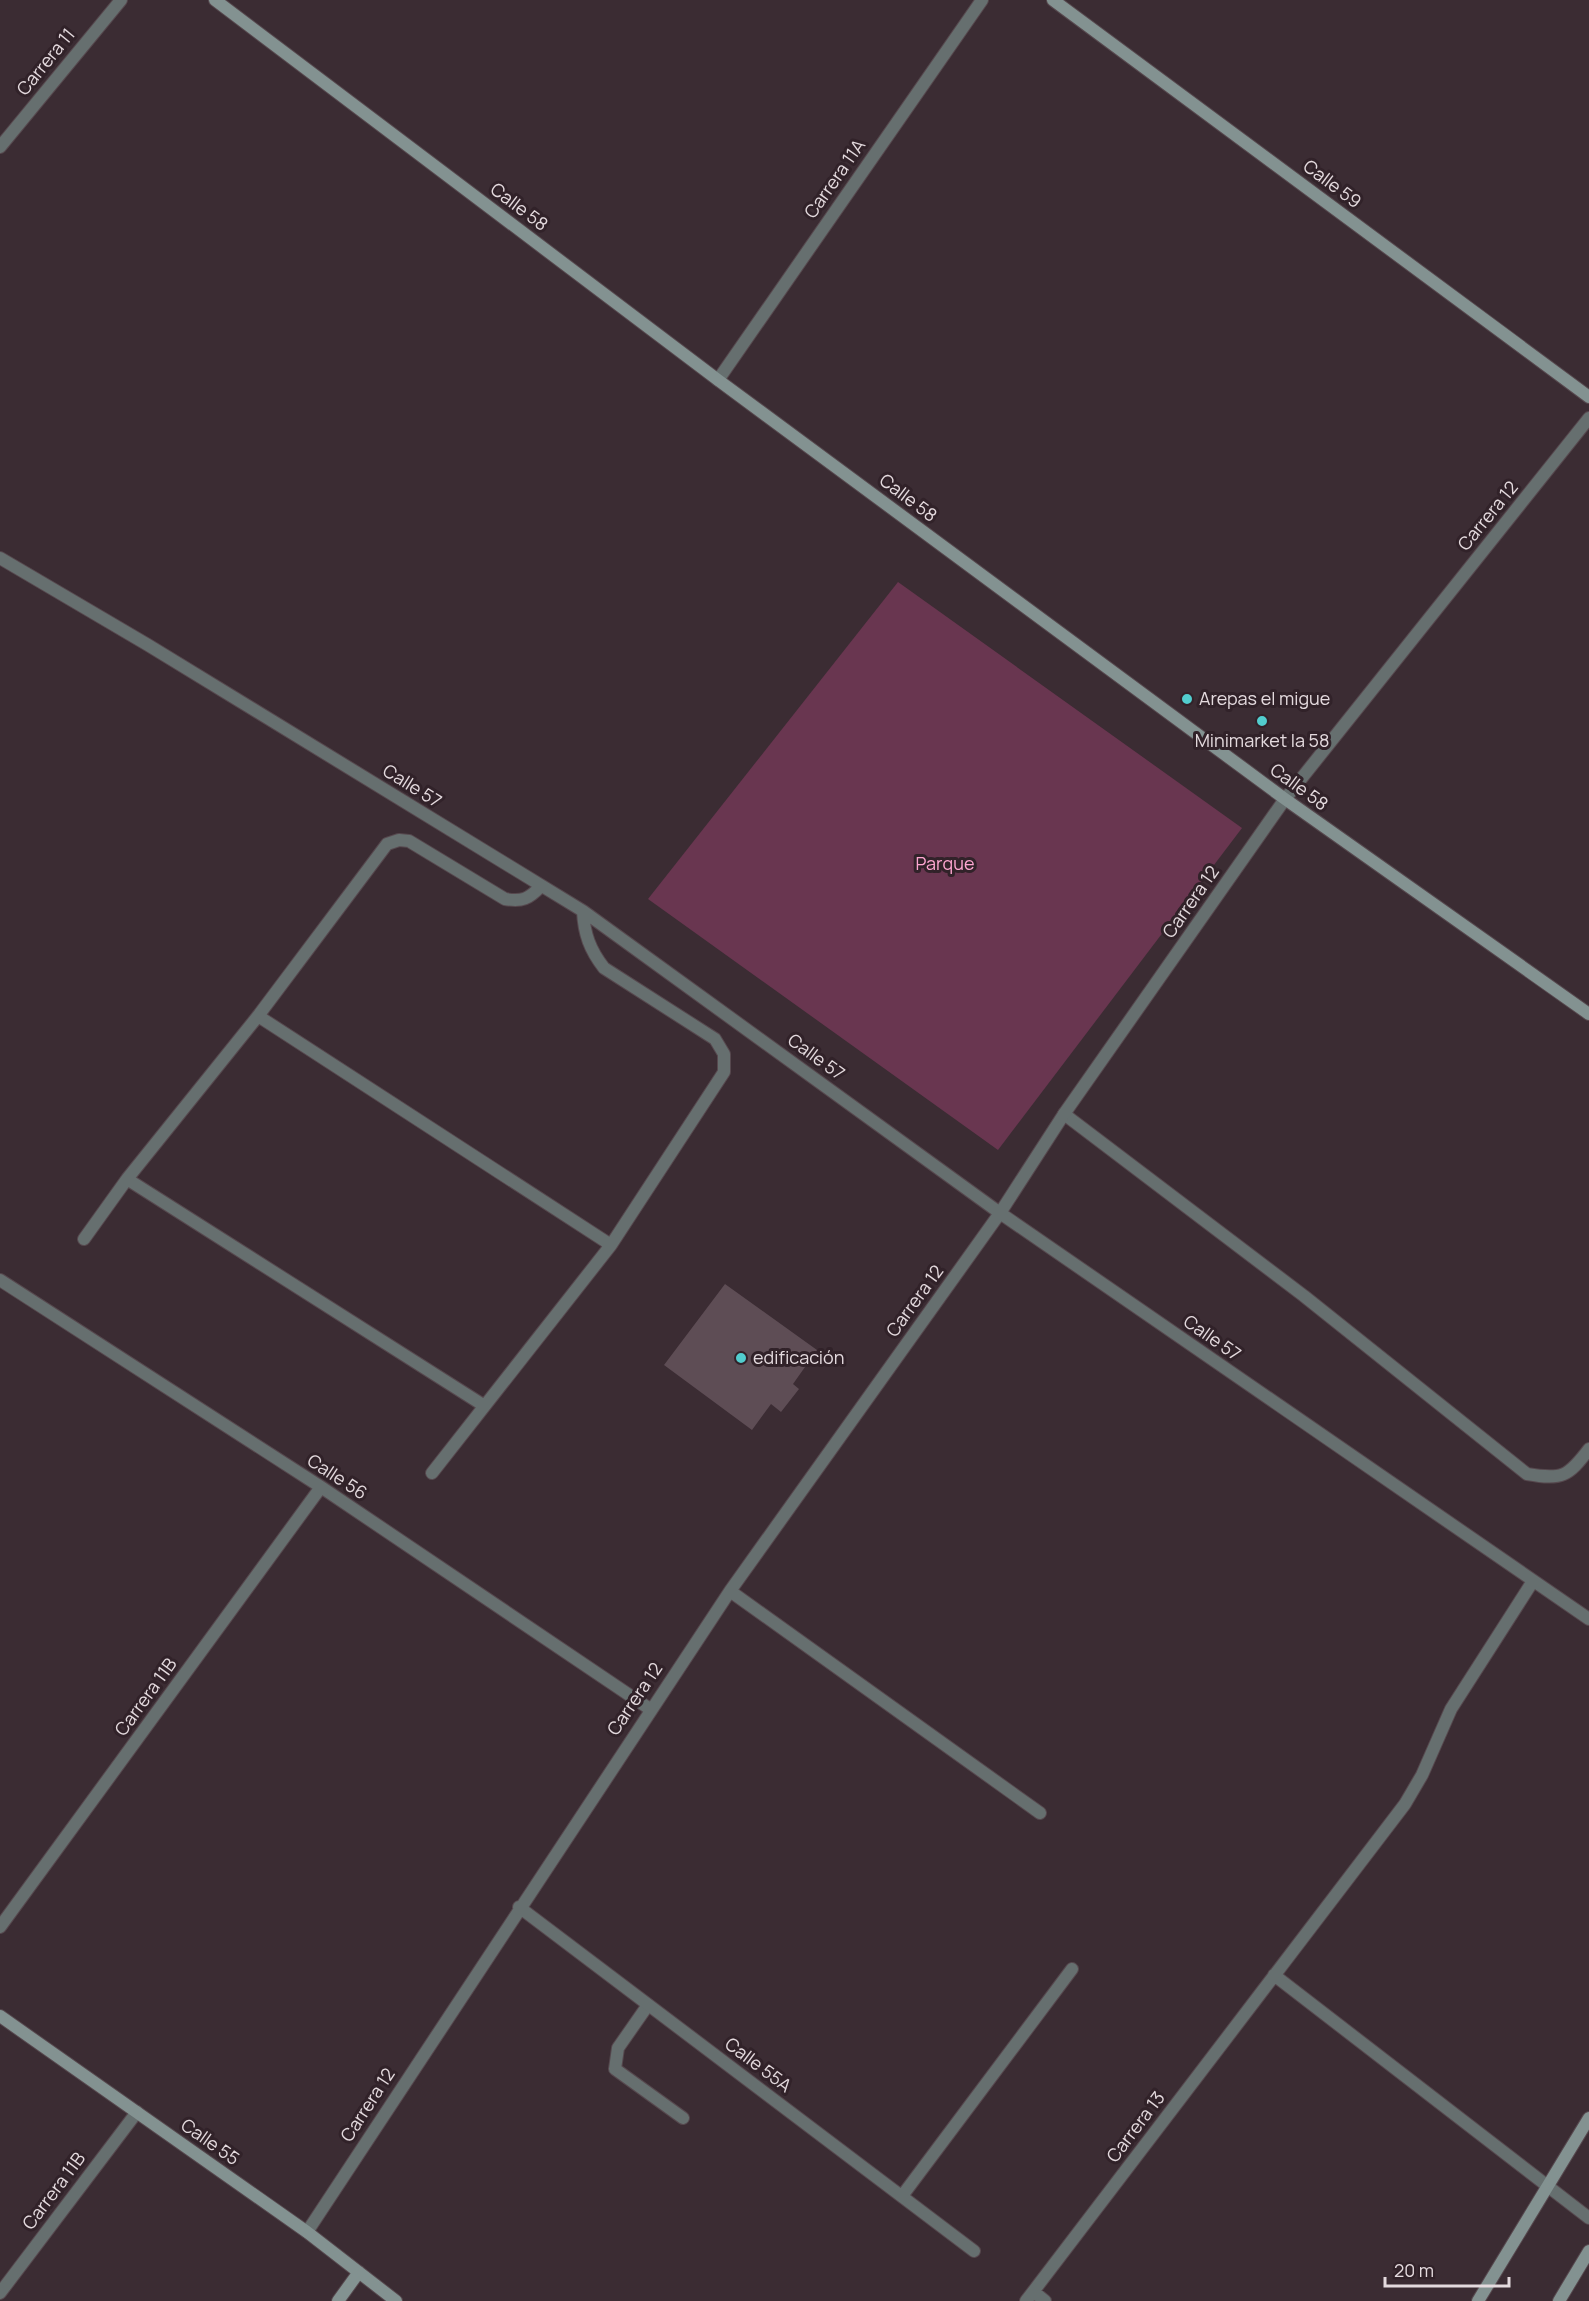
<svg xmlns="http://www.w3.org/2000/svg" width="1589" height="2301" font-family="Manrope,sans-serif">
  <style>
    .green { fill: #693650 }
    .building { fill: #5e4d55 }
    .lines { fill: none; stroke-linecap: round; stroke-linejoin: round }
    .lane-casing { stroke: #56484e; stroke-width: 14 }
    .street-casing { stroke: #56484e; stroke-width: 14 }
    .secondary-casing { stroke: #56484e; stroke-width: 14 }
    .lane { stroke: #666f6f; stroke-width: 12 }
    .street { stroke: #666f6f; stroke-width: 12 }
    .secondary { stroke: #839291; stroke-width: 12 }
    .poi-dot { fill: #52cdce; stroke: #312229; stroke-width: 2 }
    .labels { text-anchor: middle; stroke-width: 6; stroke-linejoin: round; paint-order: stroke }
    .street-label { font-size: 18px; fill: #e4dade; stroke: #312229 }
    .poi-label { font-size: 18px; fill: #e4dade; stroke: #312229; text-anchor: start }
    .park-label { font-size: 18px; fill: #fea6d1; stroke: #312229 }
  </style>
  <rect width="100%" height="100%" fill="#3b2c33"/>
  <!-- green -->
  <path class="green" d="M898,582L1242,828L998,1150L648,899Z"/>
  <!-- building -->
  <path class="building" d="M725,1284L817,1350L793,1384L799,1389L781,1412L771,1404L752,1430L664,1365Z"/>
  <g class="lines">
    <!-- lane casing -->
    <g class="lane-casing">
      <path id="lane" d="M1064,1114L1304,1296L1527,1474C1562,1480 1568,1477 1589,1449
        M648,2005L618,2048L615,2069L683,2118"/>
    </g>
    <!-- street casing -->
    <g class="street-casing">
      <path id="street" d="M0,147L121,0
        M718,380L982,0
        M0,558L148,645L583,911L1000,1213L1589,1619
        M258,1016L611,1245
        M127,1179L483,1405
        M84,1239L127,1179L258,1016L387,844L399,840L409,841L505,899C522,902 529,899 541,886
        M0,1280L321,1487L650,1709
        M432,1473L611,1245L724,1072V1054L715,1039L604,968C590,950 584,934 583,911
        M730,1591L1040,1813
        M519,1907L974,2251
        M0,1927L321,1487
        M1274,1975L1589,2218
        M902,2196L1072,1969
        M307,2232L730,1591L1000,1213L1064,1114L1285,799L1589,418
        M1034,2292L1045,2301
        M0,2293L137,2112
        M1026,2301L1405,1804L1422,1775L1451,1709L1533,1581"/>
    </g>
    <!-- secondary casing -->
    <g class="secondary-casing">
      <path id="secondary" d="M215,0L718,380L1285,799L1589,1014
        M1053,0L1589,397
        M0,2016L307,2232L396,2301
        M338,2301L359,2272
        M1478,2301L1589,2118
        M1559,2301L1589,2251"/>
    </g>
    <!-- lane -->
    <use href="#lane" class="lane"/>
    <!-- street -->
    <use href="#street" class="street"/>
    <!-- secondary -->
    <use href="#secondary" class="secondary"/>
  </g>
  <!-- markers -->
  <g class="poi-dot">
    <circle cx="1187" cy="699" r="6"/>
    <circle cx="1262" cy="721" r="6"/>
    <circle cx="741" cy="1358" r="6"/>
  </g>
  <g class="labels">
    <!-- street labels -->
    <g class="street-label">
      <text transform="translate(46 62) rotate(-51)" y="6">Carrera 11</text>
      <text transform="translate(835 179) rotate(-55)" y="6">Carrera 11A</text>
      <text transform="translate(1332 184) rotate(37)" y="6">Calle 59</text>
      <text transform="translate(519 207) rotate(37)" y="6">Calle 58</text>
      <text transform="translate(908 498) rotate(37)" y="6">Calle 58</text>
      <text transform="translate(1488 516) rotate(-51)" y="6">Carrera 12</text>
      <text transform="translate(412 786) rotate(32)" y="6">Calle 57</text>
      <text transform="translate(1299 787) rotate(36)" y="6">Calle 58</text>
      <text transform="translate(1191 902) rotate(-55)" y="6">Carrera 12</text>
      <text transform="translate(816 1057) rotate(36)" y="6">Calle 57</text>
      <text transform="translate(915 1301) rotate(-54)" y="6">Carrera 12</text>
      <text transform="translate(1212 1338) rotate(35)" y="6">Calle 57</text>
      <text transform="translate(337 1477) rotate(33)" y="6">Calle 56</text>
      <text transform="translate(146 1697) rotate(-54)" y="6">Carrera 11B</text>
      <text transform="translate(635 1699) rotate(-56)" y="6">Carrera 12</text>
      <text transform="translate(758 2065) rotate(37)" y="6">Calle 55A</text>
      <text transform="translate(368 2105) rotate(-57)" y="6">Carrera 12</text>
      <text transform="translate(1136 2127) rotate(-53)" y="6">Carrera 13</text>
      <text transform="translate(210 2142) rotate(35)" y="6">Calle 55</text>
      <text transform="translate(54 2191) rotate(-53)" y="6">Carrera 11B</text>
    </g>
    <!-- poi labels -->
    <g class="poi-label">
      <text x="1199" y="705">Arepas el migue</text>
      <text x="1262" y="747" text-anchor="middle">Minimarket la 58</text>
      <text x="753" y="1364">edificación</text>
    </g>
    <!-- park labels -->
    <g class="park-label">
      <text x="945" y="870">Parque</text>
    </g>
  </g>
  <!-- scale -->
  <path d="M1385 2277v9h124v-9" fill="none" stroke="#e4dade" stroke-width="3"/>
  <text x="1394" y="2277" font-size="18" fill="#e4dade" stroke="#312229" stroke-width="4.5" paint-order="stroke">20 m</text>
</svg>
